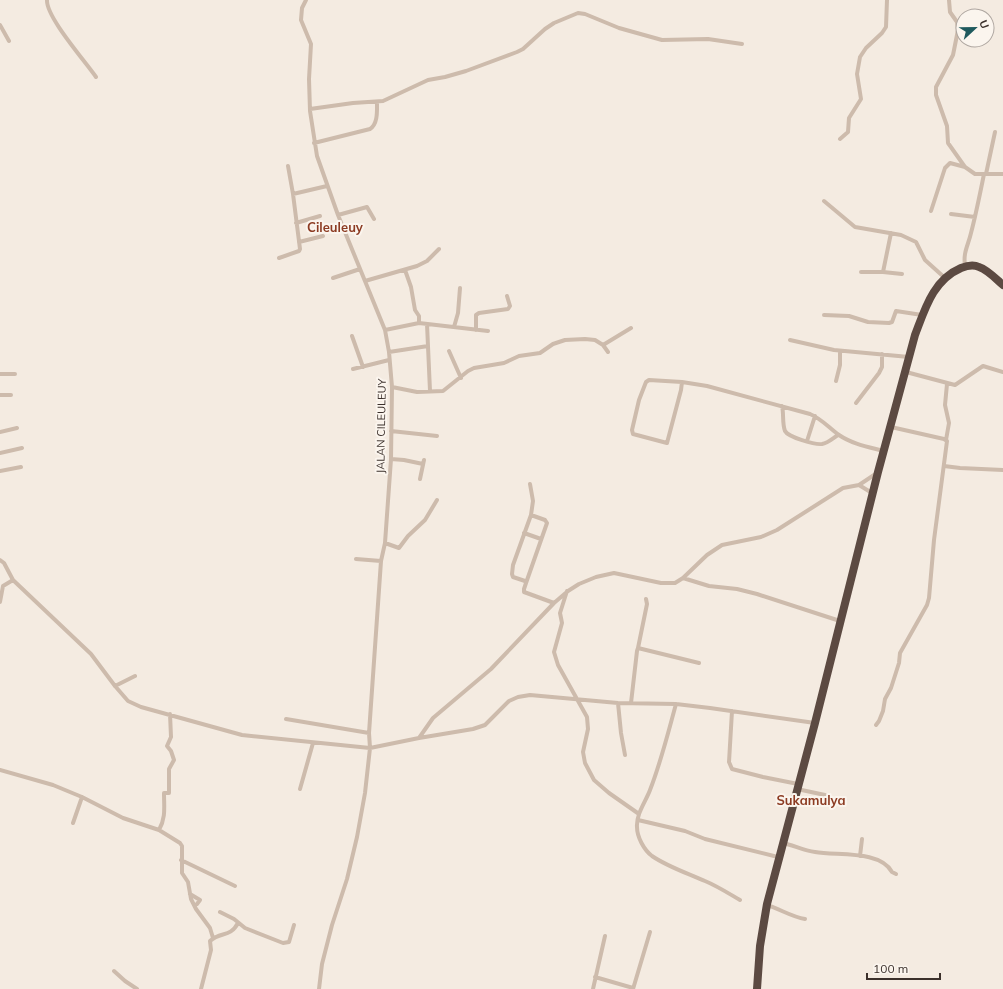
<svg xmlns="http://www.w3.org/2000/svg" width="1003" height="989" font-family="Mulish,sans-serif">
  <style>
    .lines { fill: none; stroke-linecap: round; stroke-linejoin: round }
    .street { stroke: #cdbbac; stroke-width: 4 }
    .highway { stroke: #5c4a42; stroke-width: 8 }
    .labels { text-anchor: middle; stroke-width: 4; stroke-linejoin: round; paint-order: stroke }
    .street-label { font-size: 11px; fill: #3b302b; stroke: #fbf5ee }
    .quarter-label { font-size: 13px; font-weight: bold; fill: #8c3b22; stroke: #fbf5ee }
  </style>
  <rect width="100%" height="100%" fill="#f4ebe1"/>
  <g class="lines">
    <!-- street -->
    <path class="street" d="M47,0C46,17 85,61 96,77
      M306,0L302,8L301,20L311,44L309,79L310,111L317,156L338,215L385,330L389,352L392,387L391,459L385,543L381,561L369,733L370,748L365,793L357,837L347,879L332,925L322,964L319,989
      M949,0L950,12L957,22L958,30L953,55L936,87V95L947,126L948,143L965,167L975,174H1003
      M0,25L9,41
      M310,109L353,103L383,101L428,80L445,77L466,71L517,52L523,49L545,29L554,23L578,13L585,14L619,28L662,40L708,39L742,44
      M840,139L848,132L849,118L861,99L857,74L860,57L866,48L882,33L886,27L887,0
      M314,143L370,129C378,124 377,111 377,102
      M288,166L293,194
      M986,174L995,132
      M824,201L855,227L901,235L916,242L925,260L945,278
      M931,211L945,168L950,163L965,167
      M951,214L975,217
      M338,215L367,207L374,219
      M296,223L320,216
      M891,233L883,272L902,274
      M299,242L323,236
      M279,258L299,251L300,249L293,194L327,186
      M965,266C963,252 968,246 971,233C976,214 980,194 984,174
      M405,270L411,287L415,310L419,316V323
      M861,272H883
      M333,278L360,269
      M365,281L417,266L427,261L439,249
      M824,315L849,316L868,322L889,323L892,322L896,311L922,315
      M427,324L430,391
      M454,327L458,313L460,288
      M385,330L419,323L488,331
      M476,330V315L479,313L508,309L510,306L507,296
      M352,336L363,367
      M790,340L834,350L909,357
      M603,345L631,328
      M449,351L461,378
      M389,352L428,346
      M353,369L389,360
      M906,372L955,385L983,366L1003,372
      M0,374H15
      M836,381L840,365V351
      M682,382L649,380L646,382L639,400L632,430L633,434L667,443L681,390L682,382L707,386L810,414C822,419 829,428 839,435C852,444 869,447 884,451
      M392,387L417,392L443,391L468,371L474,368L504,363L519,356L540,353L553,344L565,340L585,339L595,340L603,345L608,352
      M0,395H11
      M856,403L879,373L882,367V354
      M782,406C784,414 782,423 785,431C788,437 815,445 822,444C828,443 833,438 838,435
      M391,431L437,436
      M0,432L17,428
      M946,440L949,423L945,405L947,384
      M807,441L815,416
      M0,453L22,448
      M391,459L404,460L423,464
      M944,466L960,468L1003,470
      M0,471L21,467
      M420,479L424,460
      M530,484L533,501L531,515L513,565L512,574L513,577L525,581L526,583L524,589V592L554,603
      M859,485L872,493
      M524,533L541,539
      M385,543L399,548L408,536L425,520L437,500
      M356,559L381,561
      M0,560L4,563L13,580L91,654L115,686L128,701L141,707L242,735L370,748L419,738L433,718L491,669L554,603L568,591L579,584L596,577L614,573L661,583H675L683,578L707,555L722,545L761,537L777,530L843,488L859,485L877,473
      M683,578L709,586L737,589L757,594L840,621
      M526,583L547,523L545,520L531,515
      M567,591L560,613L562,623L554,652L558,665L587,717L588,729L583,752L585,763L594,780L609,793L639,814
      M0,602L3,586L13,580
      M638,648L647,604L646,599
      M115,686L135,676
      M618,703L621,733L625,755
      M631,703L637,651L638,648L699,663
      M676,704C668,733 661,762 650,790C646,801 636,814 637,827C637,837 644,850 652,856C668,867 687,873 705,881C717,886 728,893 740,900
      M732,711L729,762L732,769L763,777L798,784
      M286,719L369,733
      M876,725L879,721L883,711L885,699L891,688L899,663L900,653L927,605L929,598L934,540L947,441L944,439L891,427
      M419,738L473,729L485,725L509,701L518,697L530,695L618,703L676,704L710,708L815,723
      M0,770L53,785L82,797L123,818L159,830L180,843L182,846V873L188,882L191,899L196,909L210,928L213,938
      M300,789L313,743
      M797,789L825,795
      M638,820L685,831L705,839L778,857
      M73,823L82,797
      M159,830C166,818 164,807 164,793H169V769L174,760L171,751L167,746L171,737L170,714
      M783,843C793,845 804,851 815,852C838,856 880,850 892,872L896,874
      M860,856L862,839
      M181,860L235,886
      M190,894L200,900L197,904
      M767,905C780,909 792,917 805,919
      M220,912L234,919L245,928L283,943L289,942L294,925
      M114,971L125,981L137,989
      M595,977L633,988
      M201,989L211,950L210,941C221,931 230,938 238,923
      M593,989L605,936
      M633,989L650,932"/>
    <!-- highway -->
    <path class="highway" d="M757,989L760,946L767,904L815,723L878,472L915,335C925,309 933,280 961,268C966,266 973,264 979,267C988,270 996,279 1003,285"/>
  </g>
  <g class="labels">
    <!-- street labels -->
    <g class="street-label">
      <text transform="translate(381 426) rotate(-89)" y="4">JALAN CILEULEUY</text>
    </g>
    <!-- quarter labels -->
    <g class="quarter-label">
      <text x="335" y="232">Cileuleuy</text>
      <text x="811" y="805">Sukamulya</text>
    </g>
  </g>
  <!-- north arrow -->
  <g transform="translate(975 28) rotate(68)"><circle r="19" fill="#fbf5ee" stroke="#aea6a0"/>
  <path d="M0-3L7 15L0 10L-7 15Z" fill="#1f5a5e"/>
  <text y="-6" font-size="11" font-weight="bold" text-anchor="middle" fill="#3b302b">U</text>
  </g>
  <!-- scale -->
  <path d="M867 973v6h73v-6" fill="none" stroke="#3b302b" stroke-width="2"/>
  <text x="873" y="973" font-size="12" fill="#3b302b" stroke="#fbf5ee" stroke-width="3" paint-order="stroke">100 m</text>
</svg>
